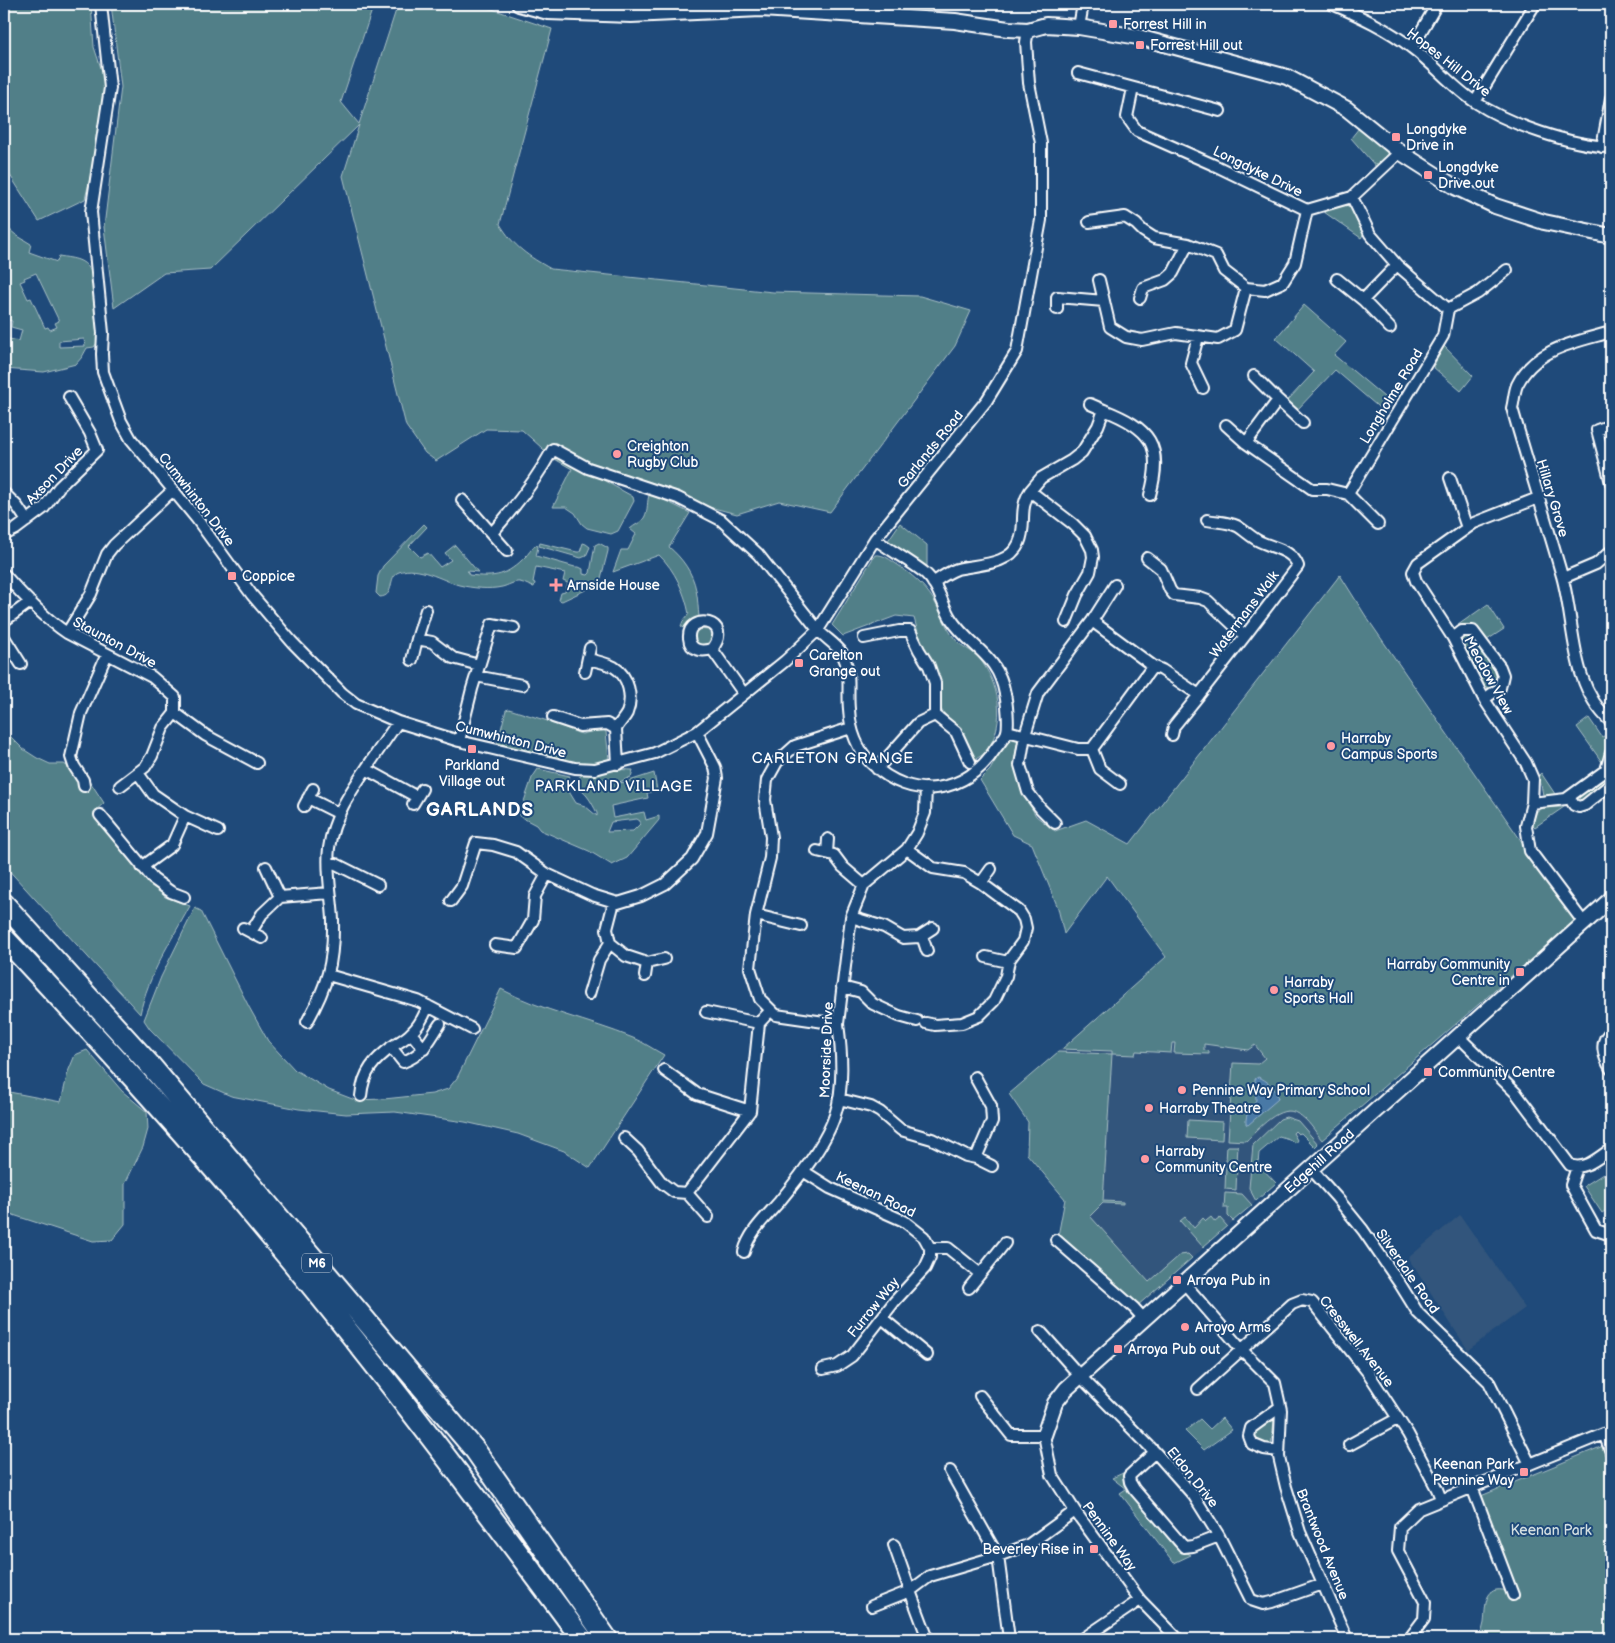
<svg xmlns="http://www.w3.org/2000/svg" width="1615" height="1643" font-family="'Balsamiq Sans',sans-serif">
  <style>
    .built { fill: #32557b }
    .green { fill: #517f88; stroke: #a8bfc4; fill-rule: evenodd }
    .water { fill: #4979a6; stroke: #92afca }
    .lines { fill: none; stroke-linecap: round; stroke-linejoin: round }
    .minor-casing { stroke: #fff; stroke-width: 14 }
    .tertiary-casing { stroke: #fff; stroke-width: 18 }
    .motorway-casing { stroke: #fff; stroke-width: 24 }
    .minor { stroke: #1f4a7a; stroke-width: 10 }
    .tertiary { stroke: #1f4a7a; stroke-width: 14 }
    .motorway { stroke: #1f4a7a; stroke-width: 20 }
    .poi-dot { fill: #ff9aa2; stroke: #1f4a7a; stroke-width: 2 }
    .labels { text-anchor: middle; stroke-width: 4; stroke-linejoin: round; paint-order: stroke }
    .shield { fill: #1f4a7a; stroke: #bcc9d7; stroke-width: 1 }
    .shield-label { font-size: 12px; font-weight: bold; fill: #fff }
    .poi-label { font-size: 14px; fill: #fff; stroke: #1f4a7a; text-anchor: start }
    .street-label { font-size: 14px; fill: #fff; stroke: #1f4a7a }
    .park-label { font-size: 14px; fill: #d4dfe1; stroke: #1f4a7a }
    .neighbourhood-label { font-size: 15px; letter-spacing: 1px; fill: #fff; stroke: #1f4a7a }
    .district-label { font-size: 19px; font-weight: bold; letter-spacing: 1px; fill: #fff; stroke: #1f4a7a }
  </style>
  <rect width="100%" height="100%" fill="#1f4a7a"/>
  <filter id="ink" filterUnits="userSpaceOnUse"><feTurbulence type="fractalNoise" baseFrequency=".02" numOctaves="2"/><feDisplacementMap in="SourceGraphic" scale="10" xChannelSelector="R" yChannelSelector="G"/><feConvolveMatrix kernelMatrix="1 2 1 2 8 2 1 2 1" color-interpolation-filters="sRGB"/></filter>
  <g filter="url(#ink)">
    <!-- built -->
    <path class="built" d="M1166,958L1249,1050L1255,1045L1331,1133L1315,1147L1301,1133L1296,1136L1297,1140L1295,1143L1289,1139L1279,1136L1259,1153L1258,1164L1276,1183L1141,1304L1062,1226L1065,1199L1027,1154L1028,1122L1009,1094Z
      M1460,1215L1525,1308L1468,1350L1408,1258Z"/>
    <!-- green -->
    <path class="green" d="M4,4H91L94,47L105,80L100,136L85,199L39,221L8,172L4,176Z
      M111,4H374L341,102L359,124L398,4H477L552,29L500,224C514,247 528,256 551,269L773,292L920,296L971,311L955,346L830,512L779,501L737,514L603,480L630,495L633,497L634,501L618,531L611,534L587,528L582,524L575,513L566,507H553L572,469L553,458L522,430L486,429L436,461L425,453L406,426L343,176L359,125L210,270L164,273L114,308L104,227L121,87Z
      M1359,128L1387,150V158L1377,168L1351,138Z
      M1345,204L1352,209L1364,233L1361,238L1324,212L1330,208Z
      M4,225L16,235L31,244L29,252L57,262L59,256C75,259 85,258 93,275L99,340L94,347L87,348L82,357L76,364L44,372L4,369V338L19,341L22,330L11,327L12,321L4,319ZM36,273L59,321L55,323L57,327L50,330L48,327L45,328L31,298L28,299L20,282L25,280L24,278ZM84,339L85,346L59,347V341Z
      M1304,305L1346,342L1334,355L1390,402L1383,411L1335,370L1297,410L1288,400L1314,372L1276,338Z
      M1444,346L1473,376L1461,391L1433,367Z
      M650,493L690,513L669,547C682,558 693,573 696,590C698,599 698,608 699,617L697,620L684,628L681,626L683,621L689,614C685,593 675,570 659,555L613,572L621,550H628L636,534L630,529C634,525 641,523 644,518C649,510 646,501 650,493Z
      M900,523L927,545V568L887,542Z
      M424,524L427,527L409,546L420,557L428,553L440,567L451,560L445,553L455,545L478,572L467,571L469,575C496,578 507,576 526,556C530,552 531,548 537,545L538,547L536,556L575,567H579L583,569V574L588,575L590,573L595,545L599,543L608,548V551L600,582L596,585L562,601L559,600L561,593L565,592L568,583L563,581L565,573L536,567L533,582L535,583L534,587C529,586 525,583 520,582C515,581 507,586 502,587C489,590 472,588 459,585C441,580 419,565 399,572C387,576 396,596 380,597L376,593L378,576L383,566Z
      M540,543L577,552H580L583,543L586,544L590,547L586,556L581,558L539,546Z
      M875,555C884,554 890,560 898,565C912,575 924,585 933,599C941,612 945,627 955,639C961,647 972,650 979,658C999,683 1007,722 987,750C984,755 977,758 972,761L959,731L939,707L914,618L896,616L843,636L832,625Z
      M1340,575L1367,618L1576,920L1322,1140C1315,1132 1308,1119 1298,1114C1280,1102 1258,1130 1246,1141L1228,1140L1233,1063L1258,1064L1265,1058L1255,1045L1248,1050L1204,1044V1050L1209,1051V1054L1174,1053L1175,1043H1172L1171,1053L1136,1051L1135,1055L1112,1054L1103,1201L1123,1202V1204L1103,1203L1090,1216L1149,1282L1180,1255L1188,1254L1192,1258L1137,1306L1058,1236L1065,1199L1027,1154L1028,1122L1009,1094L1058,1052L1112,1054V1051L1062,1049L1166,957L1107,876L1064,934L1058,908L1032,844L1013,835L980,780L990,770L1007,740L1012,737L1020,740L1015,763L1020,787L1036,816L1055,831L1086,820L1130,844Z
      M1488,604L1504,629L1487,640C1477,626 1476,624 1458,625Z
      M698,629L708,630L714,639L713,644L699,654L691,635Z
      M1468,635L1472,637L1496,671L1497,681L1494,686L1489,688L1483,686L1459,641L1460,638Z
      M509,709L551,722L578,733L582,734L602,729L606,732L609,760L596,766L584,765L497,745L506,710Z
      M1589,718L1602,737L1608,734C1613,745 1609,754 1604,765L1577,727Z
      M4,732L10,736L23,749L37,758L50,764H64L89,780L104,803L94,812L155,887L165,897L190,906C171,941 148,975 140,1014L4,865Z
      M1611,768V778L1582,801L1577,797L1607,775Z
      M538,769L570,776L565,785L576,803L585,806L597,816V813C594,807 591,801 587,796C585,793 581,791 579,787C570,764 621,770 633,770L631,777L617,783L626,782L654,773L657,790L647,793L648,798L611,806L613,818L644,812L646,820L659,816V820L627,858L612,865L589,851L540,830L536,825L519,816L532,778ZM637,819L640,821V824L633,831L607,832L611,822Z
      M1541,773L1555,794L1549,796L1543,795L1539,775Z
      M1564,807L1535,827L1532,824L1537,811L1542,808Z
      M195,908L201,911L249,1007L268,1041L295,1070L329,1090L355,1100L384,1099L432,1094L448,1089L457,1078L501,989C542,1011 589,1020 633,1038C643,1042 653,1049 664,1055L590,1168L564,1151L518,1134L465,1122L395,1112L346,1114L299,1109L231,1096L204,1084L150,1029L144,1020L161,977Z
      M87,1050L122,1091L147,1112L148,1129L143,1147L125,1184V1224L112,1240L93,1241L4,1212V1091L61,1102L68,1072L75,1055Z
      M1286,1117L1298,1121L1318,1144L1315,1147L1301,1133L1298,1134L1295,1131L1293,1133L1297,1140L1295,1143L1289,1139L1279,1136L1259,1153L1258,1164L1276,1183L1256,1201L1249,1188L1253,1145L1280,1119Z
      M1188,1120L1223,1122L1222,1140L1187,1138Z
      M1227,1146H1238L1237,1162L1226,1161Z
      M1226,1164L1237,1165L1236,1190L1225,1189Z
      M1611,1169V1207L1602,1213L1584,1186Z
      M1225,1193L1242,1194L1252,1205L1233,1221L1228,1216V1208H1224Z
      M1185,1217L1194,1228L1203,1218L1206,1221L1211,1217L1215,1222L1220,1218L1227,1226L1203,1247L1180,1221Z
      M1222,1418L1232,1430L1204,1450L1185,1431L1200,1419L1210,1429Z
      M1268,1421H1274L1271,1446C1261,1444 1255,1444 1253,1433Z
      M1603,1446L1611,1464V1639H1480C1481,1634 1483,1628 1484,1623C1486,1607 1483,1584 1507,1591L1476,1498Z
      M1123,1473L1137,1500L1174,1546L1191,1555L1174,1563L1120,1493L1126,1489L1112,1478Z"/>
    <!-- water -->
    <path class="water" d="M1258,1077C1267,1080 1277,1089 1278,1099L1248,1125L1246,1124C1245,1113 1251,1109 1256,1100L1255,1079Z"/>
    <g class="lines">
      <!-- minor casing -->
      <g class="minor-casing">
        <path id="minor" d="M101,4L110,88L91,212L103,333L102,354L103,372L121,421L131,439L196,518L252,595L292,642L342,693L356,704L398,722L459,741L575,768L595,769L655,753L697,732L785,661L818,630L875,539L987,400L1017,351L1041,220V143L1029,83L1026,42L1028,30
          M1332,4C1360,16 1388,29 1412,48C1434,64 1452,87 1475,102C1510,125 1570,145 1611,147
          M894,17L896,4
          M1079,27L1083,4
          M1412,47L1437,4
          M1078,73L1220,111
          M1133,88L1127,117L1137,131L1214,165L1307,210L1352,197L1400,152
          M1475,102L1535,4
          M1602,147L1611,98
          M1089,222L1125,217L1136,224L1143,231L1154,238L1188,244L1216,255L1224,271L1246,288L1265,290L1283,282L1295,263L1307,210
          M1337,279L1363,300L1390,328
          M1099,280L1110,327L1126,337L1142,340L1176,333L1218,339L1235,330L1246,288
          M1140,298L1143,288L1165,280L1173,273L1188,244
          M1363,300L1397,265
          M1057,309V297L1104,301
          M1448,309L1478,293L1507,270
          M1611,332C1576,342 1535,348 1517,385C1514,392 1514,401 1512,408C1528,464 1546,520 1562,576C1576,626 1569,684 1611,722
          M1198,337L1191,363L1203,388
          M1254,376L1278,400
          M1090,404L1104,410
          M1226,425L1246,443L1312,489H1327L1348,494L1378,524
          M1611,425L1597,430L1611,483
          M1246,443L1278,400L1303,423
          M1450,478L1467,528
          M1030,491L1041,478L1072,460L1082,452L1098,426L1104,410C1150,428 1164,445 1150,495
          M4,493L17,506L27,521
          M1348,494L1443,336L1448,309L1397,265L1370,234L1352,197
          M1538,498L1474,523L1418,563L1413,572L1416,581L1453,638L1484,699L1526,763L1533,779L1532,803L1526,826L1530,851L1584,923
          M462,500L507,551
          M492,533C515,507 536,480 553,449L588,468L678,498L721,520L758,554L818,630C825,638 836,644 842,653C852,672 847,689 849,709C850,729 857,749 871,763C912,803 967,794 996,748C1000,743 1005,737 1007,732C1009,723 1007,703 1005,694C998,654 971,649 951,619C942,605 939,585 925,573C910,561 891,551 875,539
          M4,535L16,529L44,508L59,487L97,450L90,433L69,397
          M1147,558L1161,569L1170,590L1174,595L1200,598L1208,601L1245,636
          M4,574C23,596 43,617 67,633L152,677L175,697V713L205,735L257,763
          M1563,578L1596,564L1611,551
          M933,583C940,578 948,572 957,569C977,564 1009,566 1019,543C1027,526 1018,510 1030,491L1073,524L1085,536L1092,550L1093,557L1090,572L1077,595L1066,622
          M4,621L30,602
          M1092,621L1153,666
          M67,633L91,594L107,554L114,545L173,490
          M4,637L21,664
          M864,638L899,631H910L919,650L929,666L935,683V715L918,723L877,769
          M1453,638L1462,631H1473L1500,667L1503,675L1500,688L1484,699
          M417,639L426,610
          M712,649C735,620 687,612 689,638C690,651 702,652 712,649L744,694
          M588,659C597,661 606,663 614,667C629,676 633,698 627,713C624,719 619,723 616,729L618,764
          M412,660L417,639L432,642L453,658L479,665
          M585,672L590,648
          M476,676L522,685
          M935,715L956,732L970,762
          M553,717L580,726L607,724L616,729
          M1007,731L1078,749H1092L1153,666L1162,670L1199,695L1245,636L1298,566C1292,549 1271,548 1257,540C1250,536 1244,530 1237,526C1228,522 1217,522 1207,520
          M1172,735L1174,726L1199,695
          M459,741L472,689L492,624L514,628
          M1092,749L1100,769L1120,784
          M366,769L417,797
          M138,773L153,794L185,816L218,831
          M84,786L83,780L74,766L71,757L81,713L107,654
          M120,786L145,767L152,756L163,728L175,713
          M1569,797L1574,805L1579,807L1585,805L1611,784
          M308,798L338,813
          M1532,803L1566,799L1606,770L1611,753
          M413,804L422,789
          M304,806L313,789
          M100,815L153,879L171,892L184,897
          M1055,823L1041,809L1028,792L1020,765L1025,735L1038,693L1092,621L1115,585
          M907,849L933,868L964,873L981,883L1019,911L1024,919L1026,928L1023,941L1009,960L1006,976L994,1001L979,1016L962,1023L935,1025L926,1023
          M817,851L834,855L843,867L864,885
          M827,853L828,839
          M329,863L336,864L378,885
          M142,867L172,845L185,816
          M266,867L280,897
          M981,883L991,869
          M451,901L462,886L476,843L493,845L516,852L547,874L592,895L618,903L641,896L665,884L692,859L707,833L717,778L715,767L697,732
          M614,902L607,929L610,943L626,956L647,963L664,959
          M756,915L801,926
          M851,917L884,927L903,938L919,937L923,939L927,951
          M243,928L262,938
          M251,932L262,914L280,897L329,893
          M919,937L933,928
          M495,945L517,948L533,920L535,896L547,874
          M986,957L1008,962
          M328,975L418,1001L472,1029
          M645,976L647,963
          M842,987L861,992L873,1004L899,1016L917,1021
          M589,994L599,960L610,943
          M706,1012L759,1023
          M307,1022C327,986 334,963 333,920C332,896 326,873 329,848C333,817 351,791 368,766C378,751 388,736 398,722
          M838,1024L776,1015L760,999L750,968L756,915L770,858L771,837L765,800L767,780L777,762L795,746L851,728
          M1611,1032C1598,1041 1604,1058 1611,1069
          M411,1033L424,1049
          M1459,1037L1516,1093L1570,1165C1585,1171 1599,1157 1611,1149
          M391,1047L403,1062C424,1054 428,1042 440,1024
          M664,1070L697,1094L750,1111
          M361,1096C363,1072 374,1060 393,1046C399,1042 407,1038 412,1032C420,1025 424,1016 428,1006
          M839,1099L871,1107L880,1112L901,1130L932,1139L966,1156L976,1158L992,1121L991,1106L975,1077
          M624,1138L638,1151L662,1183L674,1192L687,1193L750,1111L759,1023L771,1010
          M976,1158L992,1166
          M1577,1167L1571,1185L1596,1230L1611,1235
          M1311,1169L1337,1198L1363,1230L1400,1284L1418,1313L1489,1382L1530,1464
          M803,1171L830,1188L904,1221L924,1237L930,1248V1257L925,1268L894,1302L852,1356L837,1366L823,1369
          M687,1193L708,1217
          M1056,1240L1134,1308L1144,1319
          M930,1248H948L979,1273
          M744,1252C749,1232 766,1217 779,1202C798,1179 826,1144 835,1115C844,1088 842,1053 838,1024L851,917L864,885L907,849L917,833L925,813L926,788
          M1184,1283L1242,1350L1275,1383L1281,1410L1279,1457L1286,1487L1300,1532L1347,1639
          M969,1288L1005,1243
          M882,1318L927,1355
          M1040,1331L1080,1376L1155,1452L1194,1496L1219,1536L1251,1600L1263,1604L1272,1602L1323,1584
          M1198,1389L1292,1304L1302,1300L1312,1302L1369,1374L1408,1434L1437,1489L1441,1499
          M980,1396L1011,1435H1044L1052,1475L1075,1511L1140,1600L1178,1639
          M1604,1434L1611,1452
          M1349,1445L1397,1419
          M1279,1451L1264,1449L1252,1444L1249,1436L1251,1428L1280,1407
          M1155,1452L1129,1476L1130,1482L1134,1489L1184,1547L1193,1546L1219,1536
          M950,1471L998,1556L1009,1639
          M1472,1487L1513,1595
          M872,1606L910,1591L894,1545
          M1084,1638L1140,1600
          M928,1639L910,1591L930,1576L998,1556L1028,1545L1075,1511
          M1409,1639L1424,1619L1425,1602L1398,1551L1400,1527L1419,1509L1611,1431"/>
      </g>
      <!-- tertiary casing -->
      <g class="tertiary-casing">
        <path id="tertiary" d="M519,4L548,12L631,15L761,9L955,21L1008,29L1028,30L1046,25L1079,27L1138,37L1287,77L1347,109L1400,152L1455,187L1495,206L1544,222L1611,236
          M1044,1435L1055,1403L1066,1389L1611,899"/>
      </g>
      <!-- motorway casing -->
      <g class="motorway-casing">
        <path id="motorway" d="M4,904L150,1065L475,1450L607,1639
          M4,938C90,1030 176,1123 257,1220C371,1355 477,1497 582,1639"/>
      </g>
      <!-- minor -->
      <use href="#minor" class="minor"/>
      <!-- tertiary -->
      <use href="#tertiary" class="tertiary"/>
      <!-- motorway -->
      <use href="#motorway" class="motorway"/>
    </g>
  </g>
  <!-- markers -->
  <g class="poi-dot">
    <rect x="1108" y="19" width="10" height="10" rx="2.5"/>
    <rect x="1135" y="40" width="10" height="10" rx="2.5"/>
    <rect x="1391" y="132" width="10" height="10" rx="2.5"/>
    <rect x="1423" y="170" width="10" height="10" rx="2.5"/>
    <circle cx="617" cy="454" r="5"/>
    <rect x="227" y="571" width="10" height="10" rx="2.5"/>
    <path d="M553.5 577.5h5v5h5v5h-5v5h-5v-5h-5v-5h5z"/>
    <rect x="794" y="658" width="10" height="10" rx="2.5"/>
    <circle cx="1331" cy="746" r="5"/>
    <rect x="467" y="744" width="10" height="10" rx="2.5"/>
    <rect x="1515" y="967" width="10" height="10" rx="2.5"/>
    <circle cx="1274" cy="990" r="5"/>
    <rect x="1423" y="1067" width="10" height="10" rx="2.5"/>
    <circle cx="1182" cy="1090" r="5"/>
    <circle cx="1149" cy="1108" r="5"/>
    <circle cx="1145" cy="1159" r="5"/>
    <rect x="1172" y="1275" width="10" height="10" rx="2.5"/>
    <circle cx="1185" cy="1327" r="5"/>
    <rect x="1113" y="1344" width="10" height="10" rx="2.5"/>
    <rect x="1519" y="1467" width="10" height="10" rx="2.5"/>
    <rect x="1089" y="1544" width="10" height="10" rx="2.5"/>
  </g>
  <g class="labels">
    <!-- shield labels -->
    <rect class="shield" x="302" y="1253.5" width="30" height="19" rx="4"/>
    <g class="shield-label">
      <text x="317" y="1267">M6</text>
    </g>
    <!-- poi labels -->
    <g class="poi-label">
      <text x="1123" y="29">Forrest Hill in</text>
      <text x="1150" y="50">Forrest Hill out</text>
      <text x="1406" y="134">Longdyke<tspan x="1406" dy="16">Drive in</tspan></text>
      <text x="1438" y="172">Longdyke<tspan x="1438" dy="16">Drive out</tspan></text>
      <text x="627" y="451">Creighton<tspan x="627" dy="16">Rugby Club</tspan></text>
      <text x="242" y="581">Coppice</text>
      <text x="567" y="590">Arnside House</text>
      <text x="809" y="660">Carelton<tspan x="809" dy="16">Grange out</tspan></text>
      <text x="1341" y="743">Harraby<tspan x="1341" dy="16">Campus Sports</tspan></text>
      <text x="472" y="770" text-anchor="middle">Parkland<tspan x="472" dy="16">Village out</tspan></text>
      <text x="1510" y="969" text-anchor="end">Harraby Community<tspan x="1510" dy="16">Centre in</tspan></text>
      <text x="1284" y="987">Harraby<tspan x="1284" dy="16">Sports Hall</tspan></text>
      <text x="1438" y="1077">Community Centre</text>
      <text x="1192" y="1095">Pennine Way Primary School</text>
      <text x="1159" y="1113">Harraby Theatre</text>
      <text x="1155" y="1156">Harraby<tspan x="1155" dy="16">Community Centre</tspan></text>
      <text x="1187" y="1285">Arroya Pub in</text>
      <text x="1195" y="1332">Arroyo Arms</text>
      <text x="1128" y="1354">Arroya Pub out</text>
      <text x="1514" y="1469" text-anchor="end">Keenan Park<tspan x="1514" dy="16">Pennine Way</tspan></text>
      <text x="1084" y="1554" text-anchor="end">Beverley Rise in</text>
    </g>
    <!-- street labels -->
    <g class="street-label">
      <text transform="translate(1449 62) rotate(38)" y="5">Hopes Hill Drive</text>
      <text transform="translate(1258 171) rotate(26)" y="5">Longdyke Drive</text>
      <text transform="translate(1391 396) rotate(-59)" y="5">Longholme Road</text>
      <text transform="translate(930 449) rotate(-51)" y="5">Garlands Road</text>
      <text transform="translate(54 475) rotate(-46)" y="5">Axson Drive</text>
      <text transform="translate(1553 498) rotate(73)" y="5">Hillary Grove</text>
      <text transform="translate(197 499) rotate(52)" y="5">Cumwhinton Drive</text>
      <text transform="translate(1244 614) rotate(-53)" y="5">Watermans Walk</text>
      <text transform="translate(115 642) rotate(28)" y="5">Staunton Drive</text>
      <text transform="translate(1489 675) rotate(61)" y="5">Meadow View</text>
      <text transform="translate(511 739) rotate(14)" y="5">Cumwhinton Drive</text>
      <text transform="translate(826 1050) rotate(-88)" y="5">Moorside Drive</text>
      <text transform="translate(1319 1161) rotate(-42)" y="5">Edgehill Road</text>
      <text transform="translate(876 1194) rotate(26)" y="5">Keenan Road</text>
      <text transform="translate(1408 1271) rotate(55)" y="5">Silverdale Road</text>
      <text transform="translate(873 1307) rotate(-51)" y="5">Furrow Way</text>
      <text transform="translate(1357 1341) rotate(52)" y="5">Cresswell Avenue</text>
      <text transform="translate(1193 1477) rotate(51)" y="5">Eldon Drive</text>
      <text transform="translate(1110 1536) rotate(54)" y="5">Pennine Way</text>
      <text transform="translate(1323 1544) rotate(68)" y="5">Brantwood Avenue</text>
    </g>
    <!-- park labels -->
    <g class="park-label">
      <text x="1551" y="1535">Keenan Park</text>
    </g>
    <!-- neighbourhood labels -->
    <g class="neighbourhood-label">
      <text x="833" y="763">CARLETON GRANGE</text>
      <text x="614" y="791">PARKLAND VILLAGE</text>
    </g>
    <!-- district labels -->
    <g class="district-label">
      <text x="480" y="816">GARLANDS</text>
    </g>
  </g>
  <!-- margin -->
  <rect width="1615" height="1643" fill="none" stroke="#1f4a7a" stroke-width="20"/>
  <rect x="10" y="10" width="1595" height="1623" fill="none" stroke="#fff" stroke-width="2" filter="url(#ink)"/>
</svg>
